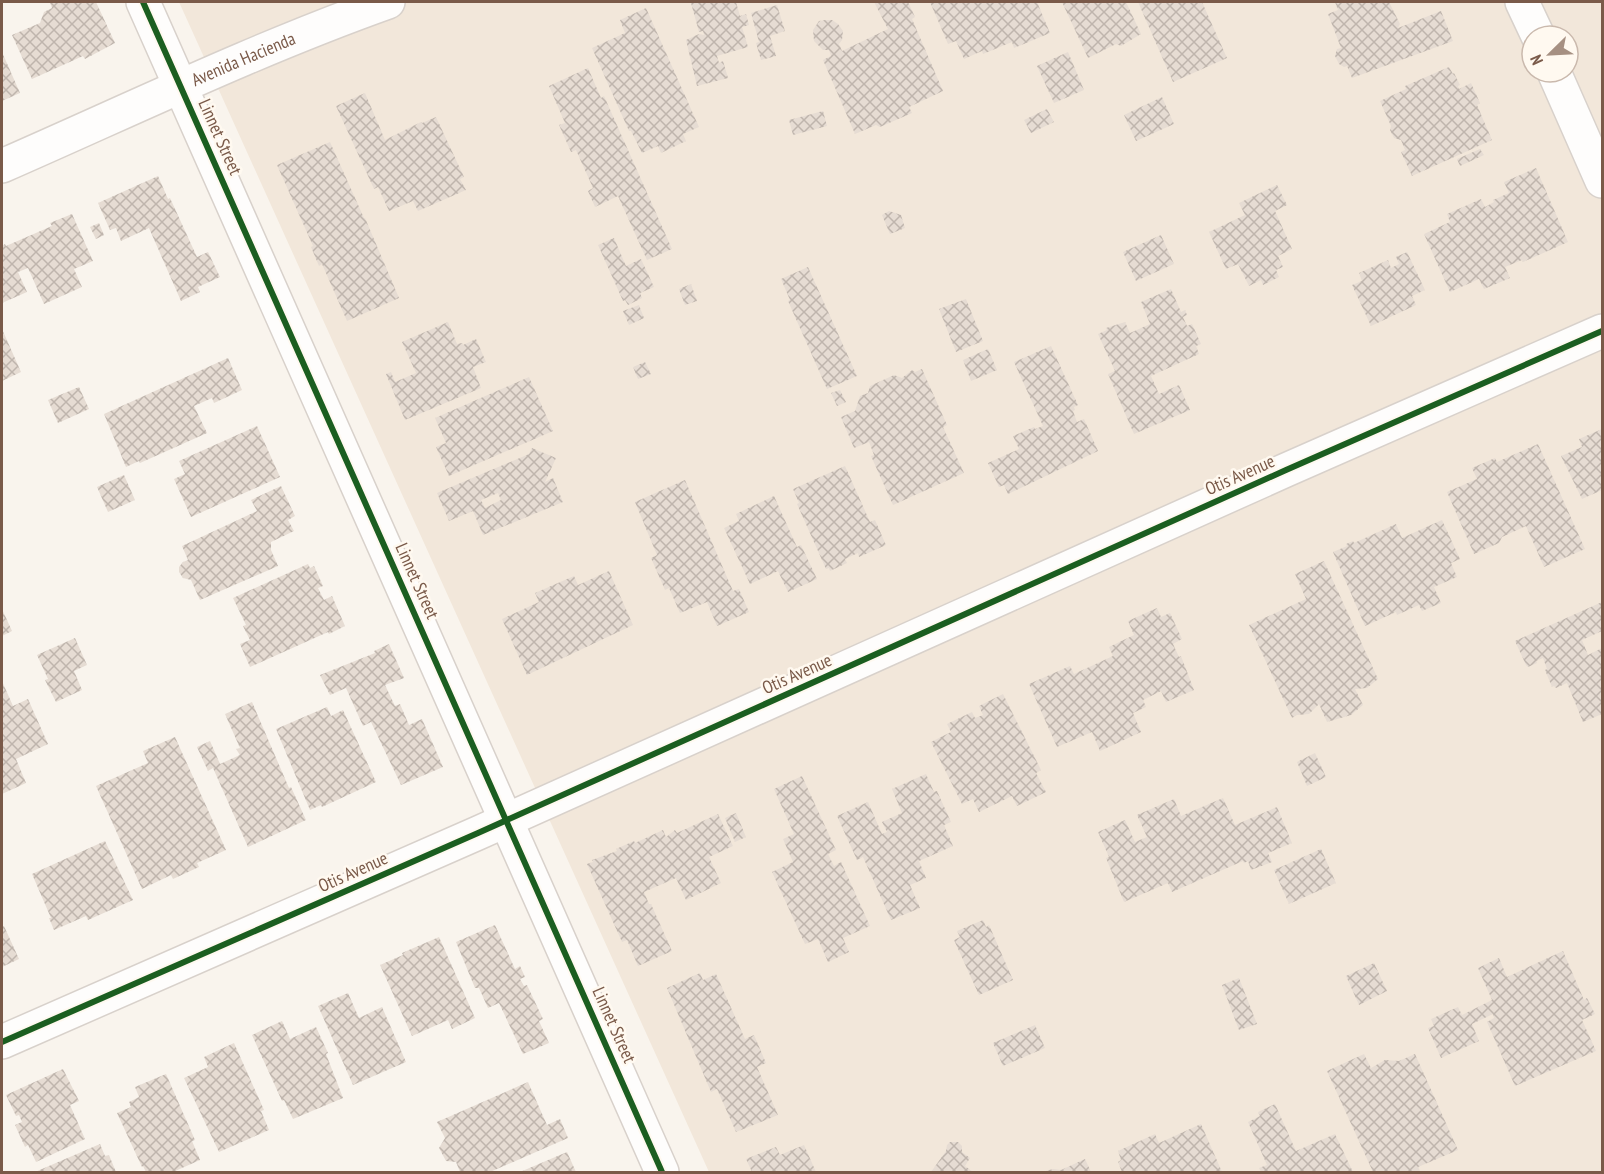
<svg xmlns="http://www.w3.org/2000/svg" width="1604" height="1174" font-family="'PT Sans Narrow',sans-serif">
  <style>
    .residential { fill: #f2e7da; fill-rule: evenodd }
    .building { fill: url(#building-cross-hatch); fill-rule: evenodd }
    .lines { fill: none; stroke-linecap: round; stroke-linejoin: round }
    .minor-casing { stroke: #d8d1cb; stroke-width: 36 }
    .minor { stroke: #fefdfc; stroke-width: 33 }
    .cycleway-casing { stroke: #fff9f0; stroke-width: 10 }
    .cycleway { stroke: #1b5e20; stroke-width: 6 }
    .labels { text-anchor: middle; stroke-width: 5; stroke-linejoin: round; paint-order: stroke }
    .street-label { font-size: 18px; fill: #7a5a49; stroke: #fff9f0 }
  </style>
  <defs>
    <pattern id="building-cross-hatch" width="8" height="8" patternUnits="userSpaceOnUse" patternTransform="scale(1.5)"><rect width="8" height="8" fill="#e6dcd3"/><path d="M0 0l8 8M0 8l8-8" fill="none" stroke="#bfb5ad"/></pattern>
  </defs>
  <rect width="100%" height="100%" fill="#f9f4ed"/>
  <!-- residential -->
  <path class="residential" d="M179,2H1602V1172H709ZM1532,36H1568V72H1532Z"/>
  <!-- building -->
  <path class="building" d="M54,2H96L115,43L85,59L83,56L32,79L12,35L40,23L44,12L52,8L50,3Z
    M696,2H736L740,16L746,14L749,25L742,27L748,47L717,56L719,63L723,61L728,78L697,86L686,40L699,34L704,35L703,31L699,32L691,3Z
    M874,2H908L915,17L912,19L943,91L909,107L912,113L880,127L876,125L855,134L823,60L831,56L829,50H823L814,41L813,30L819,21L825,20H832L838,24L843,31L842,40L839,44L842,51L888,29Z
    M930,2H1037L1050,33L1014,48L1012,42L983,54L982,51L964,59L956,41L948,44Z
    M1062,2H1126L1141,34L1121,46L1116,44L1088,58Z
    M1138,2H1202L1227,58L1173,82Z
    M1335,2H1389L1400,24L1398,28L1441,11L1453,41L1352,78L1347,66L1344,67L1339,64L1335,56L1337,49L1341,48L1328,14L1338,10Z
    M777,5L785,31L770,36L776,56L761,60L756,43L759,42L751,13Z
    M646,8L699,127L683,134L686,141L661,153L658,146L642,153L631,131H629L592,48L625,33L620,20Z
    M2,52L20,93L2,101Z
    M1068,52L1084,90L1054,103L1037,66Z
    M1449,67L1453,74L1454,73L1460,85L1458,86L1459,89L1471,83L1480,103L1477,105L1492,140L1412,176L1401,152L1405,150L1401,140L1394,138L1390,130L1391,126L1380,101L1406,89L1405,86Z
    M588,68L601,98L604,96L672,249L647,260L618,196L595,207L588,191L593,188L576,150L571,152L559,125L565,123L549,86Z
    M365,93L385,140L421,122L422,123L436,117L464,177L460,179L466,190L418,211L413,201L389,211L378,187L374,189L336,106Z
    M1162,97L1174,124L1136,141L1124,115Z
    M1047,109L1054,122L1031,133L1024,120Z
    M823,111L827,126L793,135L789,120Z
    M330,142L364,218H365L399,298L347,321L322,264L319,266L311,247L313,246L277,165Z
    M1480,149L1484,155L1460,166L1457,159Z
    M1536,168L1568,242L1523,262L1522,260L1505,267L1510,278L1484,289L1479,279L1450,292L1424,234L1450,222L1447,214L1481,199L1485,207L1494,202L1493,200L1509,193L1504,182Z
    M158,176L168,199L170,198L197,257L208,252L220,277L198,287L200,292L181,301L149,228L121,241L116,228L110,230L98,203Z
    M1277,185L1287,205L1275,211L1292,249L1278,256L1283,267L1276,270L1279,277L1263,285L1261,280L1249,286L1238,264L1226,269L1209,232L1245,215L1239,203Z
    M889,211L901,215L905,228L890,234L882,215Z
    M72,214L93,261L74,269L82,287L44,304L28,268L18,272L27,292L2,303V246L5,244L6,246L52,226L50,223Z
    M99,223L104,235L96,239L90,227Z
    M1161,235L1174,264L1136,281L1123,252Z
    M614,238L626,266L641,259L654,287L640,293L642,298L628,305L625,300L623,301L598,245Z
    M1407,252L1425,290L1412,296L1416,305L1371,326L1352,285L1362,281L1359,273L1388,260L1391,268L1399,264L1396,257Z
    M808,267L857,376L827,389L788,301L790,300L781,279Z
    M691,284L697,301L685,305L679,289Z
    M1171,289L1181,312L1185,310L1187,315L1183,317L1187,326L1192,324L1201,344L1196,346L1199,354L1151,376L1159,394L1179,385L1190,410L1134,434L1108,374L1115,371L1098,334L1107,330L1106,328L1125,322L1130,333L1150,324L1141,302Z
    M966,299L983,341L956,352L939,309Z
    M639,305L644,318L629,325L623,311Z
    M448,322L457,344L462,343L463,345L476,339L486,362L473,367L481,388L405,420L386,374L391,372L395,382L416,373L402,342Z
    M2,329L21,372L2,381Z
    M1051,346L1078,405L1074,407L1075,410L1073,411L1077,422L1084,419L1098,451L1008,494L1004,485L999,487L988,463L1019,449L1013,436L1034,427L1035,429L1043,426L1014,362Z
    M988,349L997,370L971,381L963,360Z
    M228,358L242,390L214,403L212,398L194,406L207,433L140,463L139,461L126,467L104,414Z
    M645,362L651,374L638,379L633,367Z
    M922,369L947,425L943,427L964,473L893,505L871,456L874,455L869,442L854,448L841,417L855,411L860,396L868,393L870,386L894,375L902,378L912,370L915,372Z
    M529,377L553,431L449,476L436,447L446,443L435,418Z
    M79,387L89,409L58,423L48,400Z
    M840,390L846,402L837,406L831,393Z
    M257,426L280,477L191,517L174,479L185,474L179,461Z
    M1602,429V490L1582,499L1561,456L1582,447L1579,439Z
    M1538,444L1585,549L1544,567L1526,526L1502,537L1499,543L1474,554L1447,492L1477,479L1472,468L1495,458L1497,462Z
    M532,448L556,458L545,482L553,478L563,502L483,535L473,511L449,521L437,493L529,454ZM498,493L501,500L485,508L481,500Z
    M845,466L870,522L875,520L886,545L859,557L858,553L845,559L847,563L830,571L829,568L826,569L797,504L799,503L793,489Z
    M124,475L135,500L108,512L97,487Z
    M685,480L733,591L739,589L749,612L717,626L707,602L680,613L669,588L665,590L651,558L657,555L635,502Z
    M281,486L295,516L288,520L294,531L271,542V550L278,566L200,600L191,580L183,578L179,572V567L183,562L188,560L182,546L257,511L251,500Z
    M774,496L797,547L801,545L817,579L788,592L778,571L750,584L724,528L739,521L736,514Z
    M1442,520L1460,559L1451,563L1457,577L1434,587L1441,603L1422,611L1419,605L1397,615L1396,612L1365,626L1333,552L1347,546L1346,544L1353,541L1354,543L1396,524L1402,538Z
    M1324,561L1378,679L1367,688L1355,689L1363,705L1351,715L1327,722L1319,704L1309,714L1297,715L1292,718L1249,625L1306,599L1295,574Z
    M308,564L310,568L314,566L323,586L318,588L324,600L332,596L345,626L329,634L328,632L250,667L240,644L250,640L243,626L246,625L233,598Z
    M609,571L633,625L527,675L502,619L539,602L535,593L574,576L578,585Z
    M1602,602V631L1582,640L1588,655L1602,648V714L1583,722L1567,683L1556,688L1554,686L1552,687L1545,670L1547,669L1543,658L1536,661L1537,663L1528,667L1526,665L1515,641Z
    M1157,608L1161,617L1170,613L1182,639L1173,644L1179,657L1181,656L1194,690L1166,702L1161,691L1143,700L1146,707L1133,713L1141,732L1100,751L1092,732L1057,747L1029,684L1070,666L1074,674L1113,656L1109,647L1134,635L1128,621Z
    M2,609L12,631L2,636Z
    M75,638L87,665L74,671L82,690L56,702L45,680L48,679L37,655Z
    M389,644L404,678L385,685L395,706L400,704L409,725L422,719L443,767L401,785L371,722L363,726L346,688L330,695L320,675L375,653L374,651Z
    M2,681L13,706L28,699L48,744L16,759L26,783L2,794Z
    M1003,694L1041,770L1036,773L1046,792L1017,806L1012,796L979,812L973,799L962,804L931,742L951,732L947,724L972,712L975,718L983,715L979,706Z
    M252,702L289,788L291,787L306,820L248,847L213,768L208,771L197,747L210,741L220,764L240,755L236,749L240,748L225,714Z
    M327,707L331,716L343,710L376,782L322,807L321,805L310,810L276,729Z
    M175,737L226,850L197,863L199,867L173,879L171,875L142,889L96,786L148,763L143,751Z
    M1315,753L1326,777L1307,786L1297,762Z
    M926,774L934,792L937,791L951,822L944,825L953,846L919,861L926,878L910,885L920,908L891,920L863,857L857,860L837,816L868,802L882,834L887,832L882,822L902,813L892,789Z
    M802,776L836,850L828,854L834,866L841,862L870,926L843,938L849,952L828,962L818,939L805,944L772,872L793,862L783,839L794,834L774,789Z
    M1223,798L1235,825L1277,807L1292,843L1268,853L1272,862L1251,870L1248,861L1244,863L1243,861L1172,892L1168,883L1124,902L1106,858L1109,857L1098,832L1125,820L1135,842L1147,837L1137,815L1174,799L1181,816Z
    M736,813L746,837L735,842L725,818Z
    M718,814L733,846L709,857L721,883L686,900L676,878L644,892L649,904H651L672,951L638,966L627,940L622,942L587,864L593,862L592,860L617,851L616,849L634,841L635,843L663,830L666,837L675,830L677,833Z
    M105,841L133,900L88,920L86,916L54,930L49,918H51L32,874Z
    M1321,849L1336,883L1289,904L1274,870Z
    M983,920L986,927L989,925L1013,980L979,995L954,940L960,937L957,931Z
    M495,925L515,969L520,966L525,977L520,979L524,986L527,985L543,1019L539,1021L549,1043L523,1054L499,1003L488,1008L479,988H475L456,942Z
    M4,926L19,959L2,967V927Z
    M439,937L475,1018L452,1029L448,1020L412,1036L380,965L403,955L402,953Z
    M1563,951L1584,1000L1587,998L1595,1014L1582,1020L1596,1051L1515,1086L1487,1022L1494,1018L1493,1014L1472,1024L1479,1041L1441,1058L1428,1028L1434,1026L1431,1019L1458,1007L1462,1015L1492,1000L1478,968L1499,958L1507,977Z
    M1374,963L1387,991L1359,1005L1346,976Z
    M700,973L703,980L716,974L745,1039L754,1035L766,1063L757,1067L778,1115L736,1132L717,1089L711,1092L667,988Z
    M1239,978L1257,1024L1239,1030L1222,985Z
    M348,993L359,1018L382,1007L406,1062L353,1085L318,1006Z
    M282,1021L290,1039L316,1027L328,1053L326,1054L343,1098L293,1119L284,1100L282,1101L252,1035Z
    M1035,1025L1045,1048L1003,1066L993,1043Z
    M234,1043L264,1110L261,1111L269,1130L219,1152L184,1078L208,1067L204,1057Z
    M1364,1054L1371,1068L1385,1060L1399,1061L1415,1054L1458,1150L1418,1167L1420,1171L1416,1172H1373L1327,1071Z
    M63,1069L79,1101L70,1105L85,1139L36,1162L28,1145L25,1147L15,1125L22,1122L19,1115L16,1116L6,1095Z
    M166,1074L195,1140L192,1141L200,1160L173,1172H146L143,1166L142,1167L117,1113L131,1107L129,1102L139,1097L135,1087Z
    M528,1082L547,1125L560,1119L568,1138L490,1172H460L456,1162L446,1161L439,1148L445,1138L437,1122Z
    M1275,1104L1296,1151L1335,1134L1353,1172H1261L1259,1168L1267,1165L1248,1122L1260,1116L1258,1112Z
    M1201,1124L1222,1172H1122L1118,1162L1121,1160L1118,1151L1155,1134L1159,1143Z
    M950,1142H958L962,1146V1152L970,1158L965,1166L973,1172H931L946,1151L947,1145Z
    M100,1144L105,1156L109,1155L116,1172H35Z
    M804,1145L816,1172H752L746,1159L776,1147L780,1155Z
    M567,1152L576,1172H520Z
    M1085,1159L1091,1172H1042L1053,1169L1061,1170Z"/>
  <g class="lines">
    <!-- minor casing -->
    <g class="minor-casing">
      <g id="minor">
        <path d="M143,2L662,1172"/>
        <path d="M1522,2L1538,36"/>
        <path d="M1554,72L1602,181"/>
        <path id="s1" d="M2,166C130,110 256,49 388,2"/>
        <path d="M2,1042L478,833L1286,470L1602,331"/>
      </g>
    </g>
    <!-- minor -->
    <use href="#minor" class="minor"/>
    <!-- cycleway casing -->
    <g class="cycleway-casing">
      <path id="cycleway" d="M143,2L662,1172
        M2,1042L478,833L1286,470L1602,331"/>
    </g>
    <!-- cycleway -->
    <use href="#cycleway" class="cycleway"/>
  </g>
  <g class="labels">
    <!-- street labels -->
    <g class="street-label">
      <text dy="6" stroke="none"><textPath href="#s1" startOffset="264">Avenida Hacienda</textPath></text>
      <text transform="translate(220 137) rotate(66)" y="6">Linnet Street</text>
      <text transform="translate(1240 475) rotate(-24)" y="6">Otis Avenue</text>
      <text transform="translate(417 581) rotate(66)" y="6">Linnet Street</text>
      <text transform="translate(797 674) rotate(-24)" y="6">Otis Avenue</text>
      <text transform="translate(353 872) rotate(-24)" y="6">Otis Avenue</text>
      <text transform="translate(614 1025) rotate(66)" y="6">Linnet Street</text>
    </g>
  </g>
  <!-- border -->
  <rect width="1604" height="1174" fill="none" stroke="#7a5a49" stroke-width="6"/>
  <!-- north arrow -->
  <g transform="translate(1550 54) rotate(246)"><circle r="28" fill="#fff9f0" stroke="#cab9ad" stroke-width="1.5"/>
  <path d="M0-4.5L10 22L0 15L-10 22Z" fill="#a69082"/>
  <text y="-9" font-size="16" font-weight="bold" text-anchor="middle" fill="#7a5a49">N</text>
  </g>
</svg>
